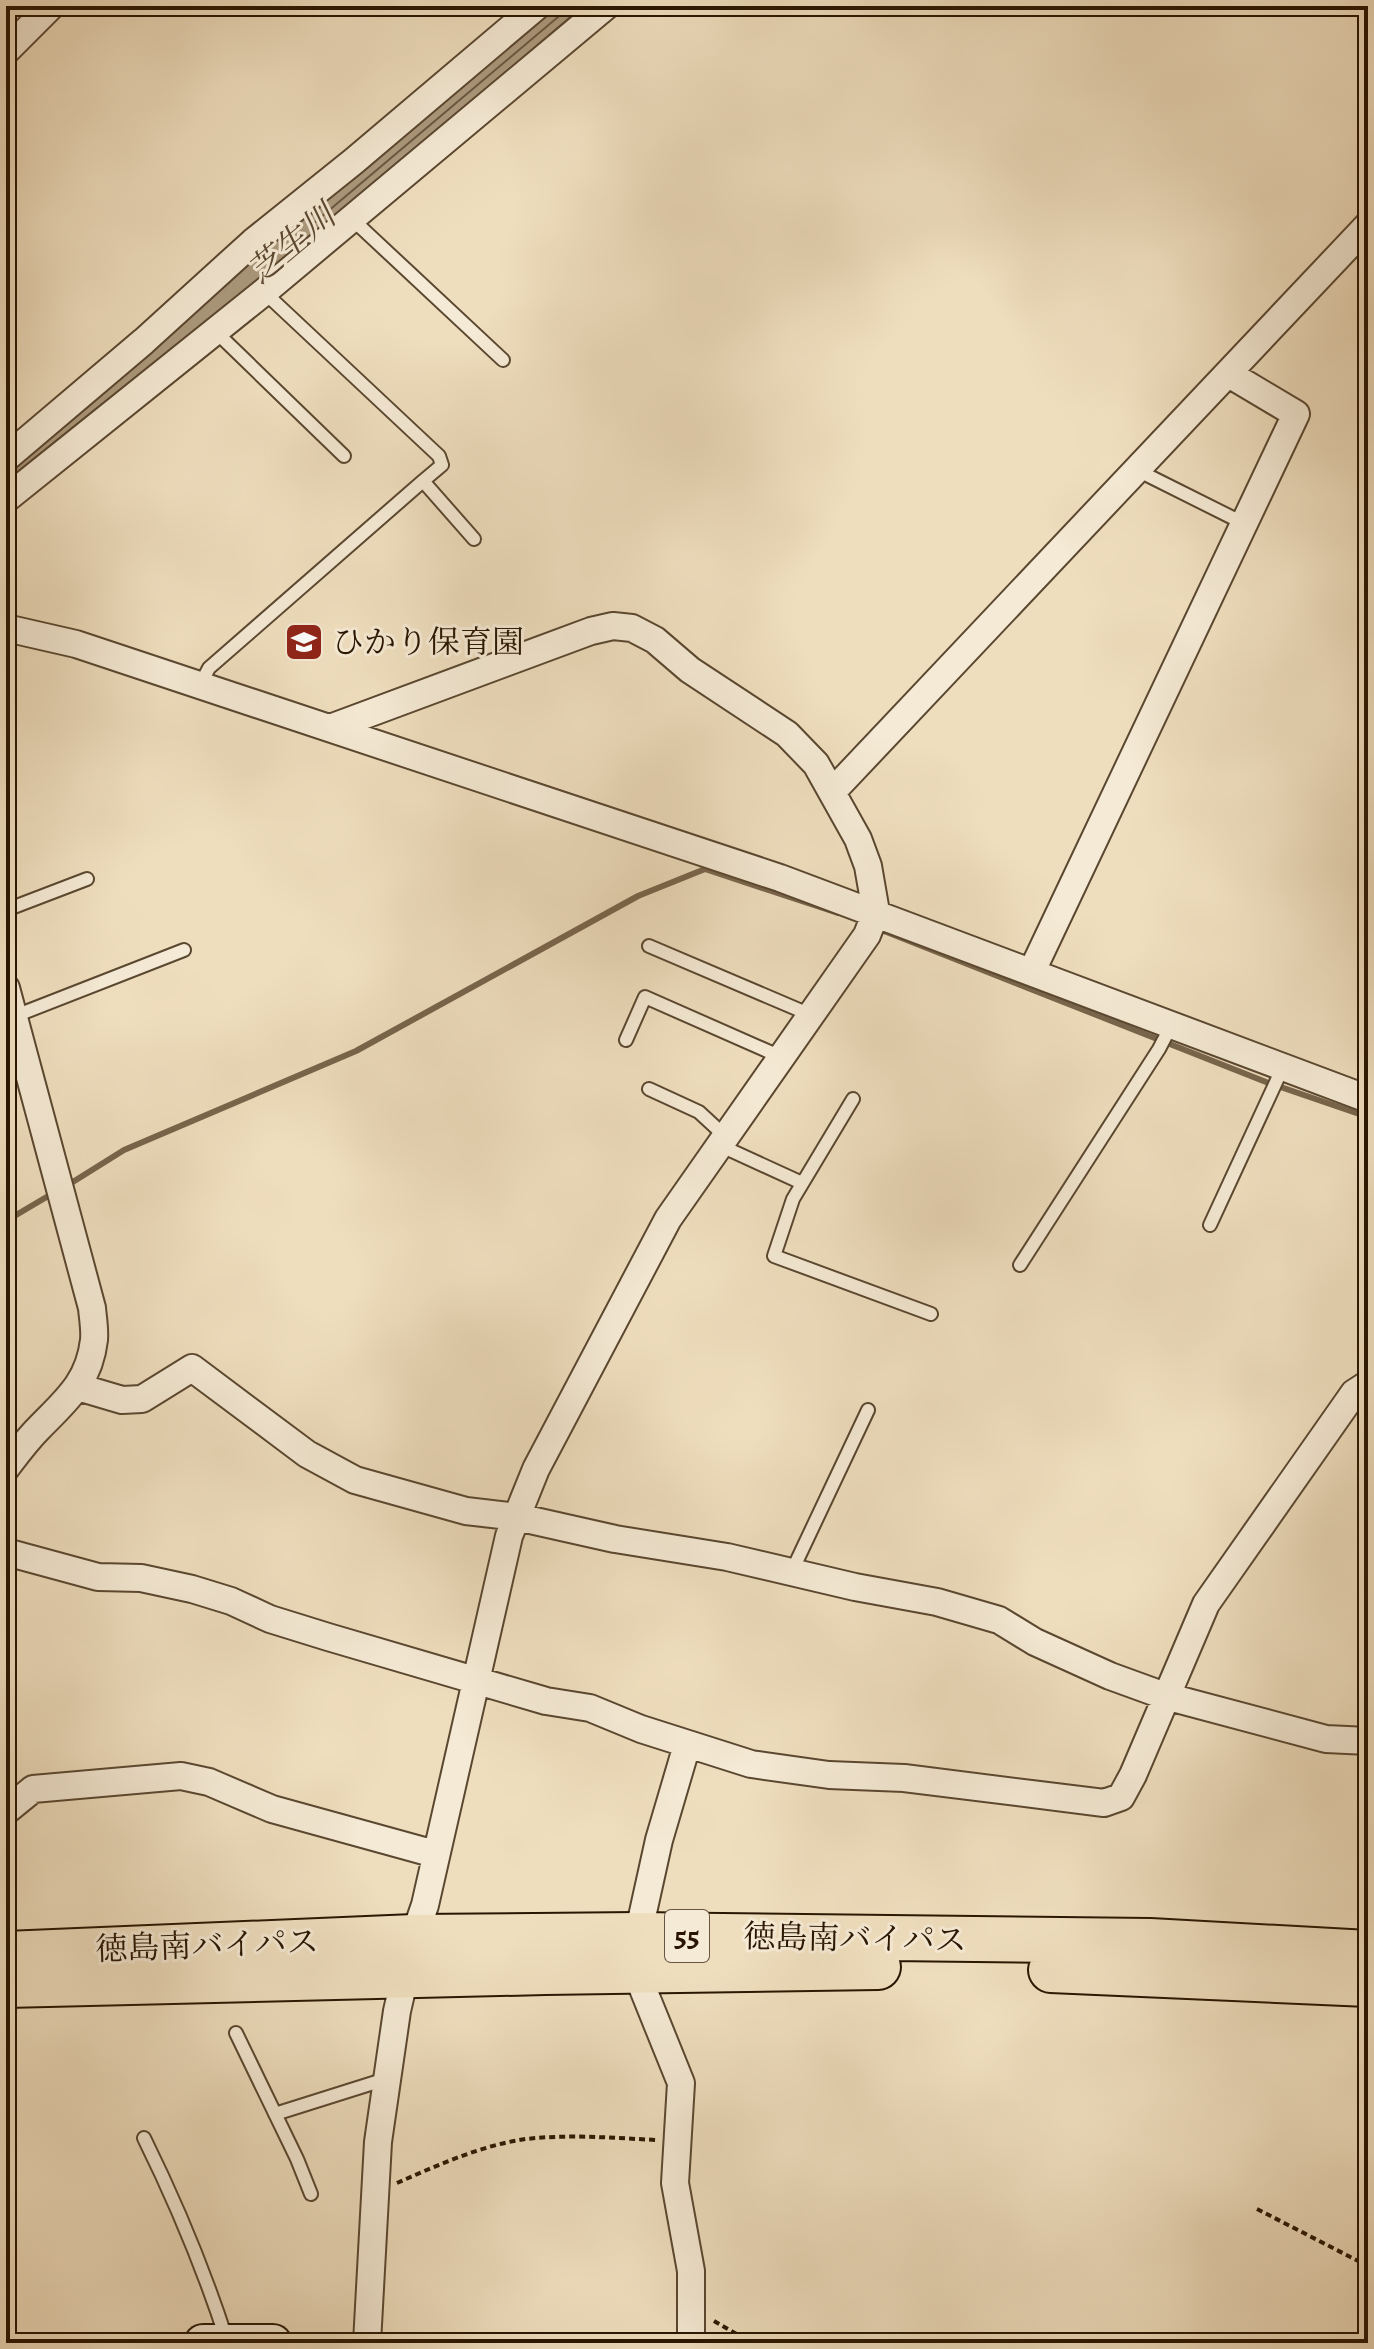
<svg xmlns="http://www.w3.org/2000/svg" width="1374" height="2349" font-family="Alegreya,'Noto Serif JP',serif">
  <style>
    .water { fill: #ac9a7e; stroke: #78654c; stroke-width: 2 }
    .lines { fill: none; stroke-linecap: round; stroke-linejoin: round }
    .shore { stroke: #6a5840; stroke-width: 2 }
    .stream { stroke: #78654c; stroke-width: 6 }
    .service-casing { stroke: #5a4730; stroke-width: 16 }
    .minor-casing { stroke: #5a4730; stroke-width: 30 }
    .secondary-casing { stroke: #291501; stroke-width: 40 }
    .trunk-casing { stroke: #291501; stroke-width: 48 }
    .path { stroke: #291501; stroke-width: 4; stroke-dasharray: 6 4; stroke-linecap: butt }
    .service { stroke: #f5ead5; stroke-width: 12 }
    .minor { stroke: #f5ead5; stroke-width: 26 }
    .secondary { stroke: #f5ead5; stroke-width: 36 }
    .trunk { stroke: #efdebe; stroke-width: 44 }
    .labels { text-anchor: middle; stroke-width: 6; stroke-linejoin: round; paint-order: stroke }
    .shield { fill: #f5ead5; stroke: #665541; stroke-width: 2 }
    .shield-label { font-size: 30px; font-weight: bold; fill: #291501 }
    .poi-label { font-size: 32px; fill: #291501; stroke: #f5ead5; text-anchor: start }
    .street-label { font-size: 32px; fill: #291501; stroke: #f5ead5 }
    .water-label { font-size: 34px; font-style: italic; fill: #5d4a33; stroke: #f5ead5 }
  </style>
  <rect width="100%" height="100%" fill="#efdebe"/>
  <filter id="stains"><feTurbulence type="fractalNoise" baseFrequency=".0025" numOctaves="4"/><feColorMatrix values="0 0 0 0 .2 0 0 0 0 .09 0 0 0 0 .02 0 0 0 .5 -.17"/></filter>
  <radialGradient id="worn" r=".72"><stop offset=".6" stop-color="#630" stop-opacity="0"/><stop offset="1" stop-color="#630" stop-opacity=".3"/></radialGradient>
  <!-- water -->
  <path class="water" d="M544,6H583L381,179L6,488V462Z"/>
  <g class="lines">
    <!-- shore -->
    <path class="shore" d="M323,205L309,217V223H314L571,6"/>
    <!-- stream -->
    <path class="stream" d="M879,929L1266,1082L1368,1117
      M68,1185L124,1150L356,1051L638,896L705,869L838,913
      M6,1221L55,1192"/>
    <!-- service casing -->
    <g class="service-casing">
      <path id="service" d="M352,219L503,360
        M264,292L439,456L442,465L423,481L474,539
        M215,331L344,456
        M1137,470L1245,524
        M200,685L209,668L423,481
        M6,910L87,879
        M649,946L811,1015
        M15,1016L184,950
        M626,1040L645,997L781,1057
        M649,1089L699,1112L725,1136
        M853,1099L793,1199L774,1256L931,1314
        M719,1145L802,1183
        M1210,1225L1283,1067
        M1020,1265L1159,1049L1171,1026
        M792,1571L868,1410
        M236,2033L297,2159L311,2194
        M275,2114L386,2079
        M144,2138C177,2205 203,2267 226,2338"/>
    </g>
    <!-- minor casing -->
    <g class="minor-casing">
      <path id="minor" d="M6,51L51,6
        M6,458L144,341L253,242L354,161L537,6
        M6,499L264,292L606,6
        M6,628L76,644L780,878L1368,1099
        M330,728L591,631L613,626L632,628L655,640L690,670L787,734L816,764L858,839L868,866L876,912L867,935L668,1219L536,1469L509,1536L425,1905L414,1937L397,2011L378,2142L367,2343
        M833,791L1368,225
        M1032,971L1296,414L1229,374
        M6,988L92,1308C93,1319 95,1330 94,1340C89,1383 65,1401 38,1429C26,1441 16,1455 6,1468
        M78,1387L122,1400L142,1399L192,1368L307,1454L355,1480L466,1511L517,1517L615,1539L727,1557L855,1587L937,1602L999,1620L1035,1642L1110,1676L1165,1696L1326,1739L1368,1741
        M6,1552L98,1577L141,1578L192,1589L231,1601L270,1619L328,1637L546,1701L590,1708L641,1729L751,1764L829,1775L904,1778L1104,1803L1121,1797L1133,1775L1206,1604L1354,1393L1368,1384
        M6,1811L33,1789L181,1776L209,1782L272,1809L435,1854
        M638,1935L659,1840L687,1745
        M642,1970L643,1989L681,2083L675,2183L691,2271V2343"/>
    </g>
    <!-- secondary casing -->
    <g class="secondary-casing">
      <path id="secondary" d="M203,2343H273"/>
    </g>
    <!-- trunk casing -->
    <g class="trunk-casing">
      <path id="trunk" d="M6,1954L414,1937L638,1935L1150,1941L1368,1953
        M1051,1970L1368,1984
        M6,1985L545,1972L878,1967"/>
    </g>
    <!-- path -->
    <path class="path" d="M397,2183C438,2165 482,2145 526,2139C570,2134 613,2138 657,2140
      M1257,2209L1368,2266
      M714,2321L752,2343"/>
    <!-- service -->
    <use href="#service" class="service"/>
    <!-- minor -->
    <use href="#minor" class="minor"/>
    <!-- secondary -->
    <use href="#secondary" class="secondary"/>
    <!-- trunk -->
    <use href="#trunk" class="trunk"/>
  </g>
  <!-- icons -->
  <defs>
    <g id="school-square" transform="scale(2)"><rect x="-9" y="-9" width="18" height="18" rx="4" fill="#8f2418" stroke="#f5ead5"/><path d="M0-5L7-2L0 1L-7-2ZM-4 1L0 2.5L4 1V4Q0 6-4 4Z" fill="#fff"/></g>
  </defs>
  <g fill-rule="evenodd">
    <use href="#school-square" x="304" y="642"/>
  </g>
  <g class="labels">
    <!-- shield labels -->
    <rect class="shield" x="665" y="1910" width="44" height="52" rx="6"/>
    <g class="shield-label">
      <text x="687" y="1946">55</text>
    </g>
    <!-- poi labels -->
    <g class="poi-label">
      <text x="332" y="653">ひかり保育園</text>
    </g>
    <!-- street labels -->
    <g class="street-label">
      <text transform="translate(855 1938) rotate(1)" y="11">徳島南バイパス</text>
      <text transform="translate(207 1945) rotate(-2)" y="11">徳島南バイパス</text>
    </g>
    <!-- water labels -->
    <g class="water-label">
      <text transform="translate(291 243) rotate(-40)" y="12">芝生川</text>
    </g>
  </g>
  <!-- margin -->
  <rect width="1374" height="2349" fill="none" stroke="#efdebe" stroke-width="32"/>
  <rect x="8" y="8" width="1358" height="2333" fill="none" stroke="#291501" stroke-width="4"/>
  <rect x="16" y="16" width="1342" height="2317" fill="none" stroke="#291501" stroke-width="2"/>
  <rect width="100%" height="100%" filter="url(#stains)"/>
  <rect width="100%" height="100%" fill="url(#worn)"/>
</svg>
